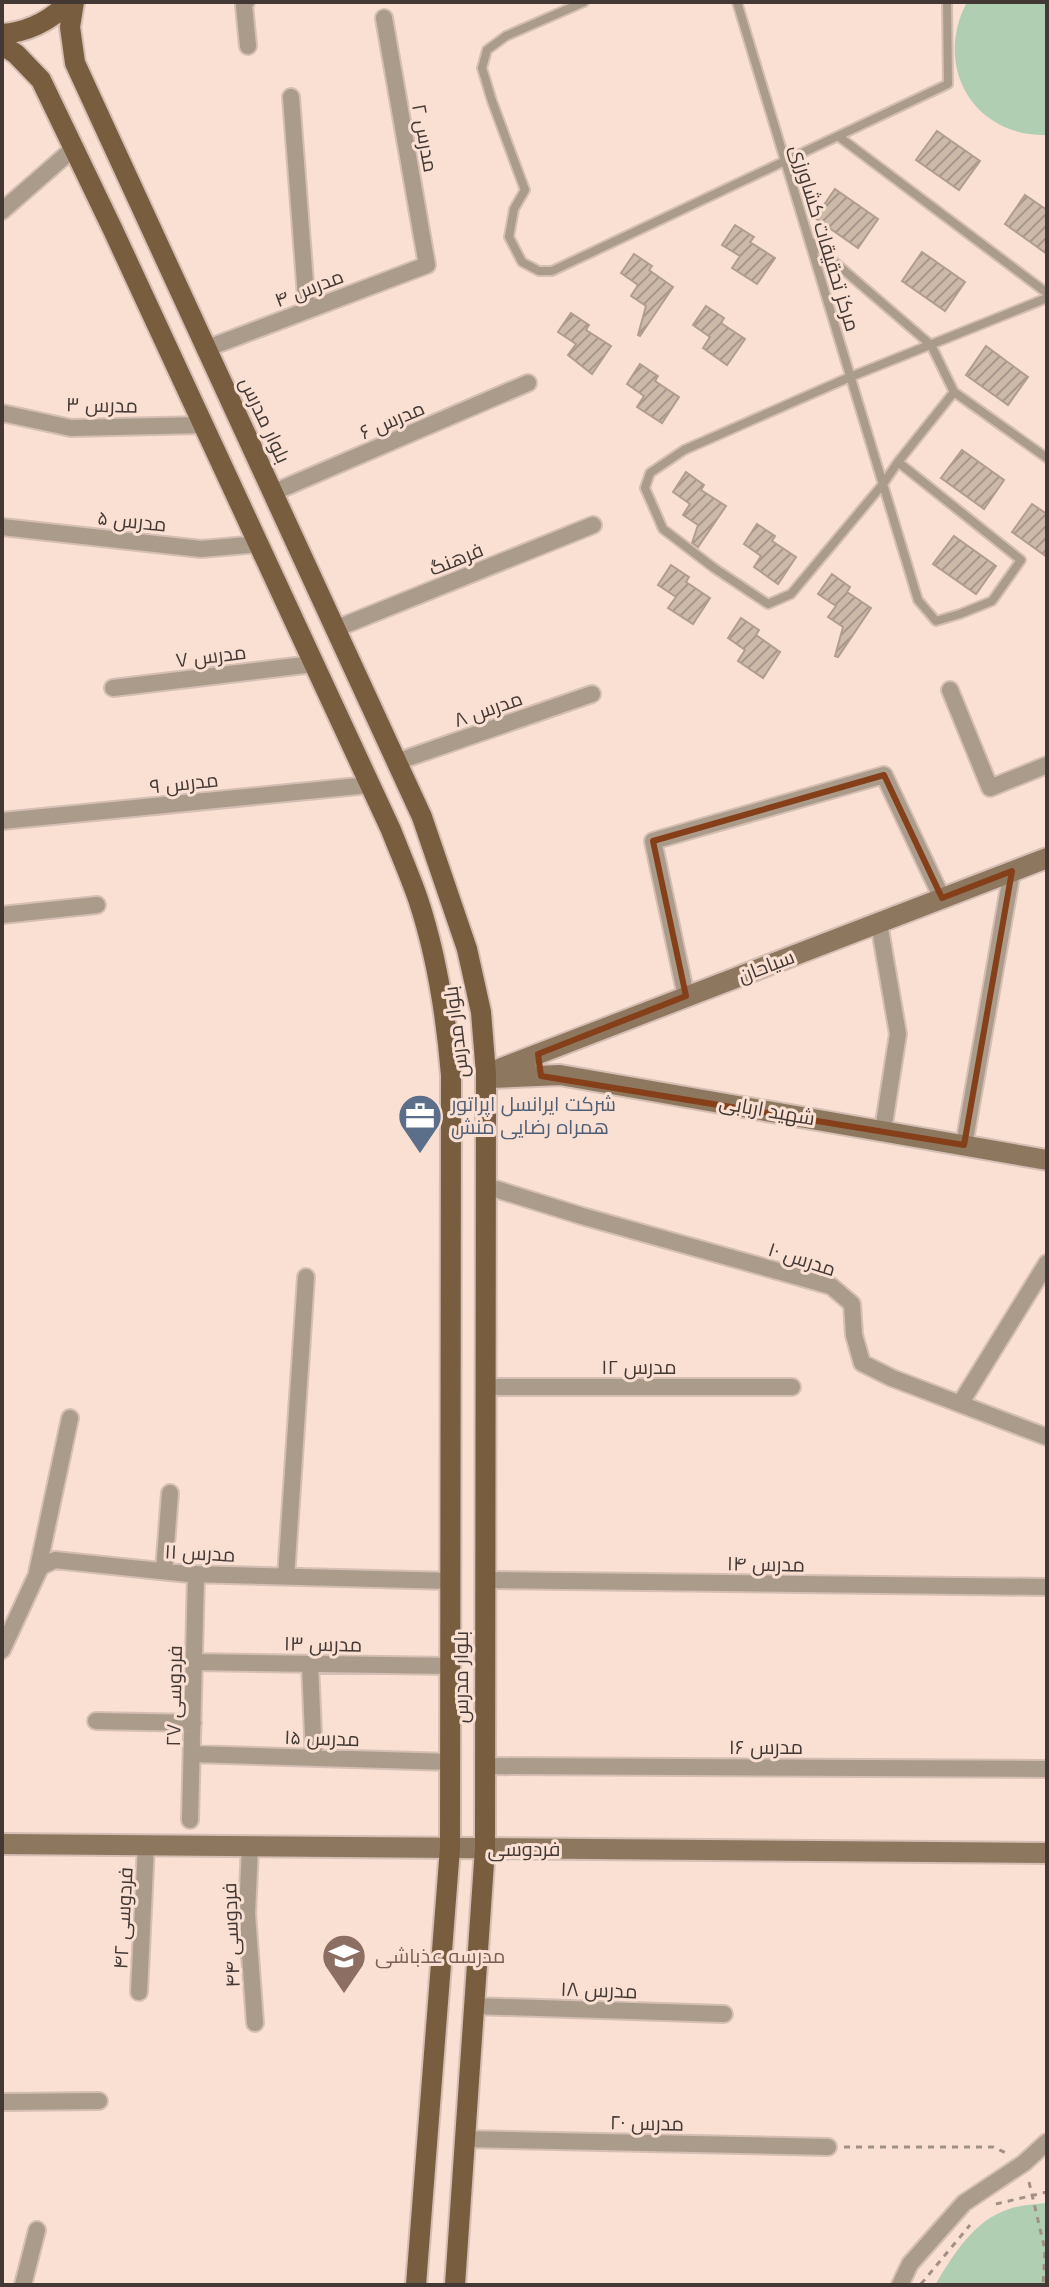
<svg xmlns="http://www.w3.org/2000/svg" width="1049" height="2287" font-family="Helvetica,Cairo,sans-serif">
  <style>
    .park { fill: #b0ceb1 }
    .building { fill: url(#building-hatch); stroke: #b19d8d; stroke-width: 2 }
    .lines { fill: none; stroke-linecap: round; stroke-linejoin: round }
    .lane-casing { stroke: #d5beb3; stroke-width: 12 }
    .street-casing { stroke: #d5beb3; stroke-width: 20 }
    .secondary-casing { stroke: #d5beb3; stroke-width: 24 }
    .primary-casing { stroke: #d5beb3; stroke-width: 24 }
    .path { stroke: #a29087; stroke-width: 3; stroke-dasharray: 6 6; stroke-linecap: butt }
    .lane { stroke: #ab9b8b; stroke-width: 8 }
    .street { stroke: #ab9b8b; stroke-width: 16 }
    .secondary { stroke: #8e775f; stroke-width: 20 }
    .primary { stroke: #795d3f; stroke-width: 20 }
    .marked { fill: none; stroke: #853f19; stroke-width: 6; stroke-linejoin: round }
    .labels { text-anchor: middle; stroke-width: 6; stroke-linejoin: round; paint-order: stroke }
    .street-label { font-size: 20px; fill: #433834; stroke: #f9e0d3 }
    .service-label { font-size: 20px; fill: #4e5e75; stroke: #f9e0d3; text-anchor: start }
    .education-label { font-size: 20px; fill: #785e54; stroke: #f9e0d3; text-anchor: start }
  </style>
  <defs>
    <pattern id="building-hatch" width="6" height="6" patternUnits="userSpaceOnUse" patternTransform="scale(2)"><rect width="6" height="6" fill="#cdb9a8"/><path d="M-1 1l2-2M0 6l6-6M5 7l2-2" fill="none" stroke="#a8978a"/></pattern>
  </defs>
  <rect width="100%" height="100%" fill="#f9e0d3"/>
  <!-- park -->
  <path class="park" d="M967,2H1047V135C973,137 933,66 967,2Z
    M1047,2203V2285H935C954,2254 973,2221 1009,2209C1021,2205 1035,2204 1047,2203Z"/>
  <!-- building -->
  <path class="building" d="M937,131L980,161L959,190L916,160Z
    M835,189L878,219L858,248L815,218Z
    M1025,195L1047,210V254L1005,224Z
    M735,225L754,237L750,242L775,258L757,284L732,268L740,256L722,245Z
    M922,252L965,282L945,311L902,281Z
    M634,254L652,266L649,270L673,287L640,336L638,335L646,306L631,296L638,285L621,273Z
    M706,306L724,318L721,323L745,339L727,365L703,348L710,337L693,325Z
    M571,313L589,325L586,330L611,346L592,374L568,355L576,344L558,332Z
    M986,346L1028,377L1008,405L966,375Z
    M640,364L658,376L655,381L679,397L662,423L637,407L644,396L627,384Z
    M962,450L1004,480L984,509L941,478Z
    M686,472L704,485L701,490L726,506L698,547L692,543L698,525L683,515L690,504L673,492Z
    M1032,504L1047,514V557L1012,532Z
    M757,524L775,536L772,541L796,557L778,584L754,567L761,556L744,544Z
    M954,536L996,566L976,594L933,564Z
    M671,565L689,577L686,582L710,598L693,624L668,608L676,597L658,585Z
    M832,574L850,587L847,592L871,608L838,657L835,656L843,627L828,617L836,606L818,594Z
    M741,618L759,630L756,635L780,652L763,678L738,661L745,650L728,638Z"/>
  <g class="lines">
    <!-- lane casing -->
    <g class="lane-casing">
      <path id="lane" d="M584,2L506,36L487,50L482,68L492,101L525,190L514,209L509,237L522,262L539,271H552L948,84L947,2
        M737,2L918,600L936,621L960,614L992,601L1021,560L898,462L883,484L791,594L768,604L714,568L663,529L645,488L650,473L684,450L850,377L1047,298
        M838,136L1047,293
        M810,241L931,345L954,392
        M898,462L954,392L1047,458"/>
    </g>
    <!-- street casing -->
    <g class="street-casing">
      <path id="street" d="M246,2L244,5L248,46
        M291,97L307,310
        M2,211L74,148
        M205,349L427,265L384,18
        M2,413L71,428L203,425
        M272,493L528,383
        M2,527L201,549L258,544
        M335,629L593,525
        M113,688L313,664
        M950,690L990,788L1047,765
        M396,762L592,694
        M2,821L369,785
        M2,915L97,905
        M879,923L898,1034L883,1130
        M686,996L653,841L884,775L942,898
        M964,1145L1012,871
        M486,1186L582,1216L831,1286L852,1304L854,1335L862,1363L892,1378L1047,1437
        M486,1387H792
        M960,1404L1047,1263
        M164,1571L170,1493
        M37,1573L70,1418
        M286,1577L306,1277
        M485,1580L1047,1587
        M2,1650L39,1570L42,1566L55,1560L189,1574L451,1581
        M195,1662L451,1666
        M310,1664L314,1758
        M96,1721L193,1723
        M193,1754L450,1762
        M485,1766L1047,1769
        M190,1820L196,1574
        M250,1846L247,1914L255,2023
        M139,1992L146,1845
        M474,2006L724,2014
        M2,2102L99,2101
        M465,2139L828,2147
        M23,2285L37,2230
        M900,2285L910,2264L964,2203L1024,2163L1047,2142"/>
    </g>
    <!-- secondary casing -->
    <g class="secondary-casing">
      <path id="secondary" d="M486,1074L1047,858
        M490,1078L560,1075L1047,1160
        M2,1844L1047,1853"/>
    </g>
    <!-- primary casing -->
    <g class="primary-casing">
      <path id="primary" d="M74,2L70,27L75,63L422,817L467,949L481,1012L486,1074L485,1848L455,2285
        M2,34C29,32 50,21 69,2
        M2,45L16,54L41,80L113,230L391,830C400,853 410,876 418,899C437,956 446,1015 451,1075L450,1848L416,2285"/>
    </g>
    <!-- path -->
    <path class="path" d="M844,2147H993L1006,2153
      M1029,2182L1045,2250L1043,2285
      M996,2204L1047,2192
      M921,2284L970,2225"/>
    <!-- lane -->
    <use href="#lane" class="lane"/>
    <!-- street -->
    <use href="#street" class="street"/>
    <!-- secondary -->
    <use href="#secondary" class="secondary"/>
    <!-- primary -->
    <use href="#primary" class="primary"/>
  </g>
  <!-- marked area -->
  <path class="marked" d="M884,775L942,898L1012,871L964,1145L541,1076L538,1054L686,996L653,841Z"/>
  <!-- icons -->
  <defs>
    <g id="office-pin" transform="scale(2.3)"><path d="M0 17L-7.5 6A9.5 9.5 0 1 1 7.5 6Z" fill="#5c6f8a" stroke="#f9e0d3"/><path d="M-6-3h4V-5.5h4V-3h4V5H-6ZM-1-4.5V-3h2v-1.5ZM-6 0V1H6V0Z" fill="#fff"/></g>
    <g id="school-pin" transform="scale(2.3)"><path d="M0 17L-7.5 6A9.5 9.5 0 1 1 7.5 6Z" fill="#8d6e63" stroke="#f9e0d3"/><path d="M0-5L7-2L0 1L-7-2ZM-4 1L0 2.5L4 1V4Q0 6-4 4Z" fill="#fff"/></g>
  </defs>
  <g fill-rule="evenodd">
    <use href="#office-pin" x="420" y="1116"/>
    <use href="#school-pin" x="344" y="1956"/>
  </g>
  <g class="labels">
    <!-- street labels -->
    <g class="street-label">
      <text transform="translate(425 138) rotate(80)" y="7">مدرس ۲</text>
      <text transform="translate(825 238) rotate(73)" y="7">مرکز تحقیقات کشاورزی</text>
      <text transform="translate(309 288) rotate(-21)" y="7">مدرس ۴</text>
      <text transform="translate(102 405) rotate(1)" y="7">مدرس ۳</text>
      <text transform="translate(265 420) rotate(65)" y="7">بلوار مدرس</text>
      <text transform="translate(392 420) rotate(-23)" y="7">مدرس ۶</text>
      <text transform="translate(132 521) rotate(6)" y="7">مدرس ۵</text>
      <text transform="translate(456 559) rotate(-22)" y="7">فرهنگ</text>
      <text transform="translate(211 656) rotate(-7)" y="7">مدرس ۷</text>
      <text transform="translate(488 709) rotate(-19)" y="7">مدرس ۸</text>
      <text transform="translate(184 783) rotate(-6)" y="7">مدرس ۹</text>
      <text transform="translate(766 966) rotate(-21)" y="7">سیاحان</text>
      <text transform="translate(456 1032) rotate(-97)" y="7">بلوار مدرس</text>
      <text transform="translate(767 1110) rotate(10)" y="7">شهید اربابی</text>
      <text transform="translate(802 1259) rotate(18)" y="7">مدرس ۱۰</text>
      <text x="639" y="1374">مدرس ۱۲</text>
      <text transform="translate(200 1553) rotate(3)" y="7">مدرس ۱۱</text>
      <text transform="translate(766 1564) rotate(1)" y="7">مدرس ۱۴</text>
      <text transform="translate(323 1644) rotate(1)" y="7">مدرس ۱۳</text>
      <text transform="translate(461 1677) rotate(-90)" y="7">بلوار مدرس</text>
      <text transform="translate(174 1696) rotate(-89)" y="7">فردوسی ۲۷</text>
      <text transform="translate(322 1738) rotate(2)" y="7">مدرس ۱۵</text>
      <text x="766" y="1754">مدرس ۱۶</text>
      <text x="524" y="1856">فردوسی</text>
      <text transform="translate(123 1918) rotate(-87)" y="7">فردوسی ۴۲</text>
      <text transform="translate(231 1935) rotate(-92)" y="7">فردوسی ۴۴</text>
      <text transform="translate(599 1990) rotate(2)" y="7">مدرس ۱۸</text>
      <text transform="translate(647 2123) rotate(1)" y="7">مدرس ۲۰</text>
    </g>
    <!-- service labels -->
    <g class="service-label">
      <text x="451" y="1111">شرکت ایرانسل اپراتور<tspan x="451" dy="23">همراه رضایی منش</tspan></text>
    </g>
    <!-- education labels -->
    <g class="education-label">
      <text x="375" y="1963">مدرسه عذباشی</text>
    </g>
  </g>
  <!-- border -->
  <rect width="1049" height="2287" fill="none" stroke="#433834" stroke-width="8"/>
</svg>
